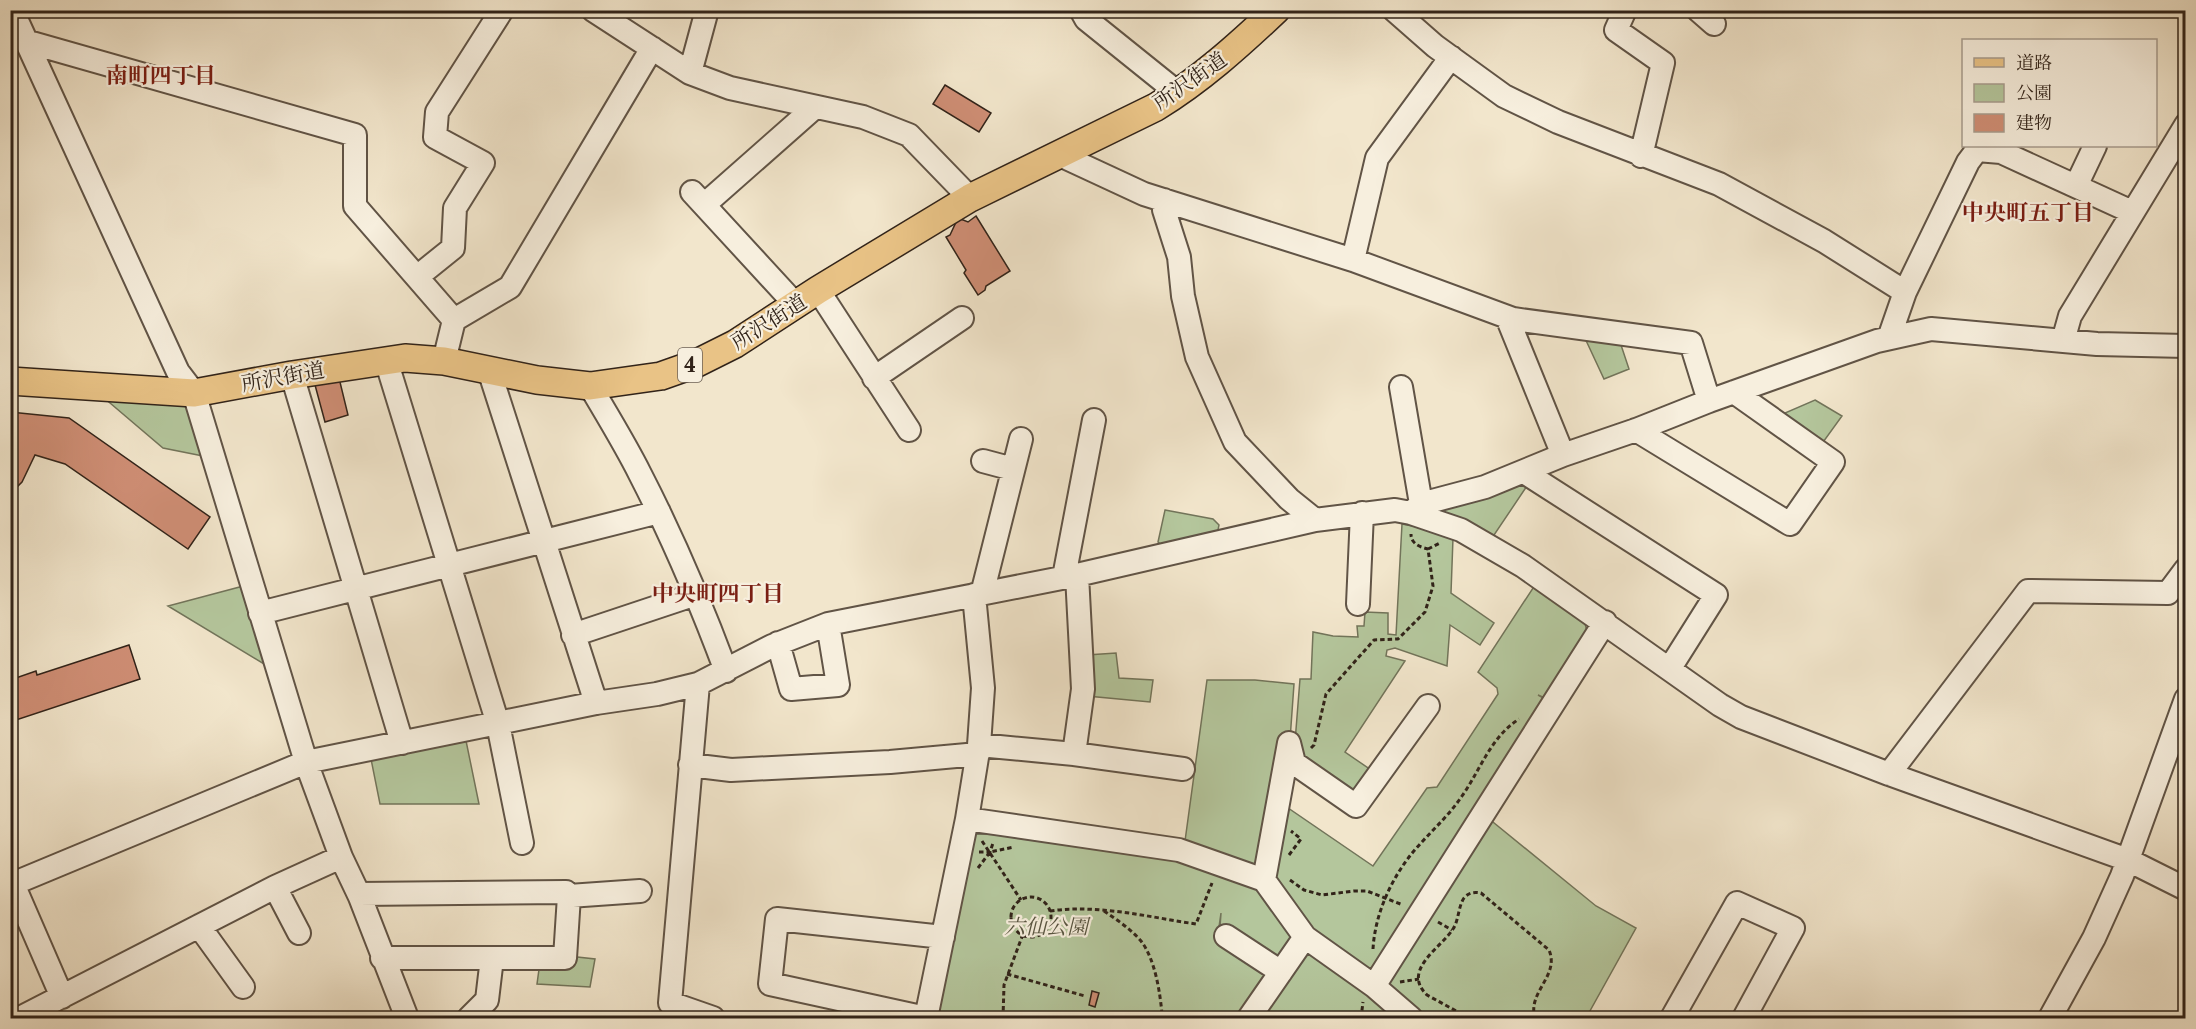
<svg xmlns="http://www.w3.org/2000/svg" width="2196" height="1029" font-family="'Libre Caslon Text','Noto Serif JP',serif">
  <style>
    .green { fill: #b4c69c; stroke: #72745a; stroke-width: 1.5 }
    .building { fill: #cf8e75; stroke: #312319; stroke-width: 1.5 }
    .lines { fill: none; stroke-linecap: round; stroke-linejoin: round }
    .minor-casing { stroke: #615446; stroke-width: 26 }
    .major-casing { stroke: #312319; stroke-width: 30 }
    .path { stroke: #312319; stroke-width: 3; stroke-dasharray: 4.5 3; stroke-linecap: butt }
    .minor { stroke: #f7efde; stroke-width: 22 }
    .major { stroke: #e9c386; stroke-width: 27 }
    .labels { text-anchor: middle; stroke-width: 4.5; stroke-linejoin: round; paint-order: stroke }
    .shield { fill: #f7efde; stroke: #6c6054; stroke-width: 1.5 }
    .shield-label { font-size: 20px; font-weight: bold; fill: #312319 }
    .street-label { font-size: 21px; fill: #312319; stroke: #f7efde }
    .park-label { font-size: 21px; font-style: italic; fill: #585440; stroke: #f7efde }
    .neighbourhood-label { font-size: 22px; font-weight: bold; fill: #7a1f14; stroke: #f7efde }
  </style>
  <rect width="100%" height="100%" fill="#f2e6cc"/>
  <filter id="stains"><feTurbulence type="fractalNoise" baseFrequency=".00333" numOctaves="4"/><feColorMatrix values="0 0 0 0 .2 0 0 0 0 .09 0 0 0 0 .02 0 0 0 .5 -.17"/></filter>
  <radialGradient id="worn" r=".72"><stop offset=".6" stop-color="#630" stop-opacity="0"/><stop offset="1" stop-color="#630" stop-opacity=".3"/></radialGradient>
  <!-- green -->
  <path class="green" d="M1583,334L1619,339L1629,369L1604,379Z
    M90,386L194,393L213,458L163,448Z
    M1815,400L1842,416L1821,445L1778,416Z
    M1516,483H1529L1492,538L1446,514L1443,509Z
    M1165,510L1213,519L1219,525L1217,535L1164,547L1158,542Z
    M1402,524L1428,529L1453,538L1451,593L1494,623L1480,645L1450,625L1447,666L1395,648L1387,650L1386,656L1405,661L1345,752L1371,770L1357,791L1350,793L1303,760L1299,751L1301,743L1295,742L1300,679H1311L1313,632L1333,636L1358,637L1357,626H1364L1365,612L1388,613V634L1396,635Z
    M251,584L279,673L168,606Z
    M1535,585L1585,623L1587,632L1545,698L1538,695L1547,700L1374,970L1365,971L1312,933L1273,874L1288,808L1373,866L1427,788L1437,787L1498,694L1497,688L1478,672Z
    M1116,653L1119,678L1153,680L1150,702L1087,696V655Z
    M1207,680H1255L1294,684L1290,740L1261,861L1253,867L1185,841Z
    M464,731L479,804H380L369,749Z
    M1488,818L1596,906L1636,928L1586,1018H1425L1390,988L1388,978Z
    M973,834L1063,836L1177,855L1260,884L1291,929V940L1279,959L1220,927L1221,913L1217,941L1266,972L1267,979L1241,1018H933Z
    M1311,950L1399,1018H1259L1304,951Z
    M568,956L595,959L590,987L537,984L540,962Z"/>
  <!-- building -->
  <path class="building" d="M945,85L991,113L979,132L933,104Z
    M976,216L1010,271L986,286L985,290L978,295L964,273L966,270L946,237L950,235L958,218L968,222Z
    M339,378L348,415L325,422L315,385Z
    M10,412L69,418L210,517L188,549L65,464L35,455L22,482L10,494Z
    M129,645L140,679L10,722V680L36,671L37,675Z
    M1092,991L1099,993L1095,1007L1089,1005Z"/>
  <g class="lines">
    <!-- minor casing -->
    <g class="minor-casing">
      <path id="minor" d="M12,10L178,372L194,393L306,762L341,857L360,897L407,1018
        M593,10L690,73L730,88L863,117L909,135L970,198
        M1081,10L1086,19L1178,93
        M1394,10L1435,46L1504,96L1558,122L1719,184L1824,241L1905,292
        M1625,10L1616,30L1663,63L1641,156
        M1698,10L1714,24
        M25,41L355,135V206L454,320L444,361
        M690,73L707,10
        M1060,155L1144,194L1353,260L1513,319L1691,343L1709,401L1877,341L1931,329L2097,344L2186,346
        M2076,186L2095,146
        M692,192L796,305
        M1164,200V210L1179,257L1183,296L1197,357L1235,442L1289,499L1315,520
        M704,205L815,107
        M1353,260L1377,158L1451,57
        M417,277L453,248L455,208L483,163L435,137L437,112L502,10
        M818,290L909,430
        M1507,317L1563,455
        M454,320L510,287L652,48
        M1889,338L1905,292L1968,162L1977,150L2001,152L2132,212
        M2063,341L2070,316L2186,125
        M386,360L498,724L522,843
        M489,370L596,703
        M292,375L402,743
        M874,378L962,318
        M590,386C607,415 625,444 640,474C673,538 701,604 726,671
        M1401,387L1421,504
        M1636,430L1790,524L1833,462L1734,392
        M983,461L1013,469
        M1524,472L1716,595L1670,668
        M1411,513L1421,504L1485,487L1563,455L1636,430L1709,401
        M1064,577L1094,420
        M982,594L1021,439
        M1358,604L1362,513
        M260,613L659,512
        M573,635L696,594
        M778,643L791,689L838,685L828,624
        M698,684L670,1003L713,1018
        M979,745L1074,754L1183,769
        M1074,754L1083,689L1077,575
        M690,765L731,770L890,762L978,754
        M1889,774L2028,591L2168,593L2186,569
        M967,819L1179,850L1264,880L1305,937L1374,986L1411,1018
        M1264,880L1289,743L1294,763L1356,806L1428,706
        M13,884L62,997
        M10,885L306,762L596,703L657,694L698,684L772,646L828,624L1077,575L1315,520L1395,510L1411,513L1461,530L1523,566L1720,705L1741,717L1889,774L2128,860L2186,889
        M275,887L299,933
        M359,894L566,892L569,896L640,891
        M199,926L243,987
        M1226,936L1281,972
        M382,958H565L569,896
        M1374,986L1605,622
        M20,1018L275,887L341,857
        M469,1018L487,1000L492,958
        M926,1018L967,819L979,745L983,688L974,595
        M926,1018L770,984L777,919L943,937
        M1249,1018L1305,937
        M1672,1018L1737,903L1793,928L1744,1018
        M2050,1018L2094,938L2122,876L2186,699"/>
    </g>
    <!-- major casing -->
    <g class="major-casing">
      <path id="major" d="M10,381L194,393L292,375L405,358L444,361L537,380L590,386L661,376L695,364L735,344L818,290L970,198L1156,107C1200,80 1238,46 1276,10"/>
    </g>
    <!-- path -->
    <path class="path" d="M1428,549L1440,543
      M1311,748L1314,745L1326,694L1374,640L1398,639L1425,612L1433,586L1428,549C1420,547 1411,544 1411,534
      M982,841L1021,900
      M979,852H990L993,843
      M1289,855L1301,839L1291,831
      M978,868L990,852L1014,847
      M1290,880L1304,890L1322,895L1354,891H1367L1403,905
      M1011 917a20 20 0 1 1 40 0a20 20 0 1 1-40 0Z
      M1050,911C1098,904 1148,917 1196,924L1212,883
      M1104,911C1117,920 1131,929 1141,941C1155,959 1160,992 1162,1014
      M1438,922L1452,930
      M1373,949C1375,914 1391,879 1413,852C1429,833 1448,817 1462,796C1481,769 1490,738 1519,719
      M1007,974L1085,996
      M1400,982L1419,979
      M1003,1018L1004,985L1023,934
      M1153,1018C1161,1013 1170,1012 1178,1018
      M1361,1018L1363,1002
      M1469,1018L1427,995C1401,970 1441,948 1453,929C1459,920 1458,907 1464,898C1469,892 1475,892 1481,893L1549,950C1560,976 1527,992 1535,1018"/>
    <!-- minor -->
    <use href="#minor" class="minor"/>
    <!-- major -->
    <use href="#major" class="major"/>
  </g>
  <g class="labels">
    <!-- shield labels -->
    <rect class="shield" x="678" y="348" width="24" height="34" rx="4.5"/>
    <g class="shield-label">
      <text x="690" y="372">4</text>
    </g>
    <!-- street labels -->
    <g class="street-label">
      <text transform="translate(1190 81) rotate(-35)" y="7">所沢街道</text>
      <text transform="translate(769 322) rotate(-32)" y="7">所沢街道</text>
      <text transform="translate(283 377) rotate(-10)" y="7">所沢街道</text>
    </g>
    <!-- park labels -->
    <g class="park-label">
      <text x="1046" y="934">六仙公園</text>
    </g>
    <!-- neighbourhood labels -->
    <g class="neighbourhood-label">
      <text x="161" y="83">南町四丁目</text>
      <text x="2028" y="220">中央町五丁目</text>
      <text x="718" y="601">中央町四丁目</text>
    </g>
  </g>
  <!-- margin -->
  <rect width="2196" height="1029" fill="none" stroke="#f2e6cc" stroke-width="36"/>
  <rect x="12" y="12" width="2172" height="1005" fill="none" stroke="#312319" stroke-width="3"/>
  <rect x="18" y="18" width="2160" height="993" fill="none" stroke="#312319" stroke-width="1.5"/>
  <!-- legend -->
  <rect x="1962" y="39" width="195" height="108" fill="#f7efde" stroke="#a89d8f" stroke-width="1.5"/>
  <rect x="1974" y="58" width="30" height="9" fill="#e9c386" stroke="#a89d8f" stroke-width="1.5"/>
  <text x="2016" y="69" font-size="18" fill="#312319">道路</text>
  <rect x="1974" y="84" width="30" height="18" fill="#b4c69c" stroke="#a89d8f" stroke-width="1.5"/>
  <text x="2016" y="99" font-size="18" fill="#312319">公園</text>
  <rect x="1974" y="114" width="30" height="18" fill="#cf8e75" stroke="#a89d8f" stroke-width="1.5"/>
  <text x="2016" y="129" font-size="18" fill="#312319">建物</text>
  <rect width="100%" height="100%" filter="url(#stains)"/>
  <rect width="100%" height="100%" fill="url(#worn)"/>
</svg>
